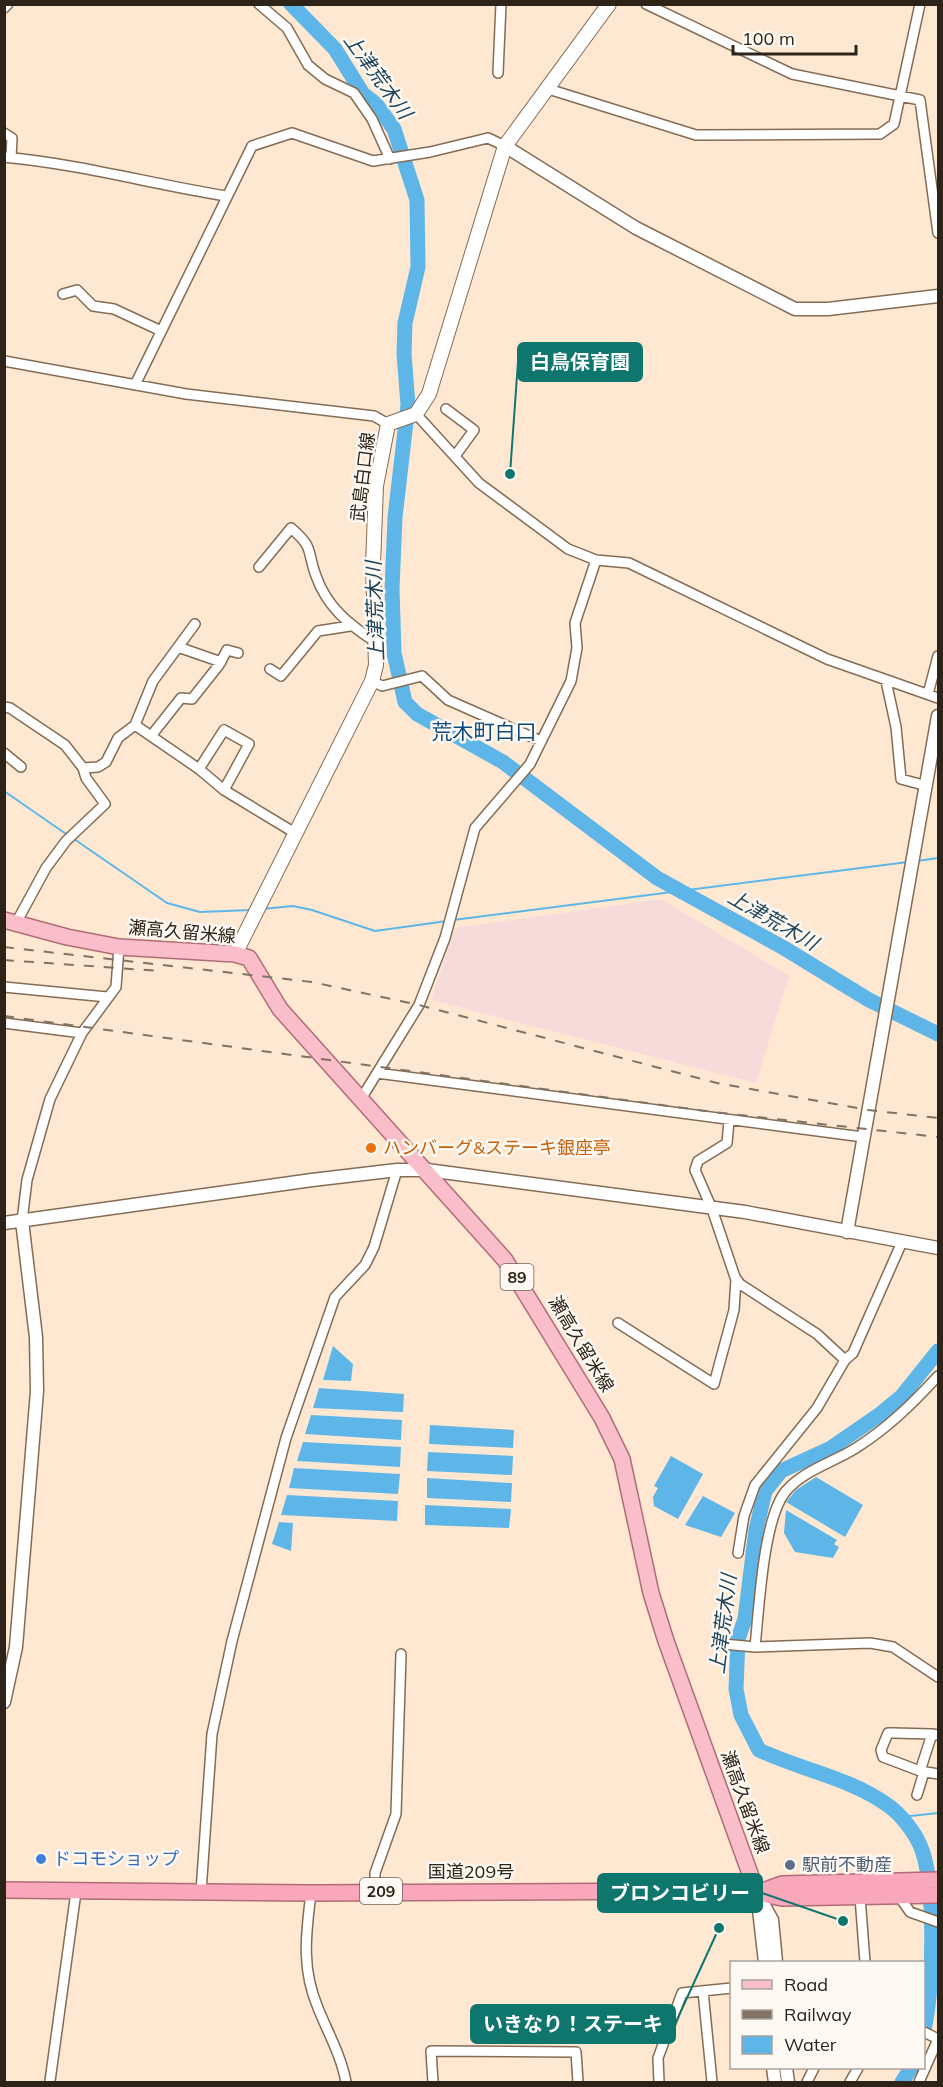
<svg xmlns="http://www.w3.org/2000/svg" width="943" height="2087" font-family="Mulish,'Noto Sans JP',sans-serif">
  <style>
    .industrial { fill: #f6dbdb }
    .water { fill: #5eb6e8 }
    .lines { fill: none; stroke-linecap: round; stroke-linejoin: round }
    .stream { stroke: #5eb6e8; stroke-width: 2 }
    .river { stroke: #5eb6e8; stroke-width: 15 }
    .minor-casing { stroke: #846c54; stroke-width: 12 }
    .tertiary-casing { stroke: #846c54; stroke-width: 15 }
    .secondary-casing { stroke: #846c54; stroke-width: 16 }
    .primary-casing { stroke: #b06c76; stroke-width: 18 }
    .trunk-casing { stroke: #b06c76; stroke-width: 18 }
    .minor { stroke: #fff; stroke-width: 9 }
    .tertiary { stroke: #fff; stroke-width: 12 }
    .secondary { stroke: #fff; stroke-width: 14 }
    .primary { stroke: #fabecb; stroke-width: 15 }
    .trunk { stroke: #f8a8ba; stroke-width: 15 }
    .rail { stroke: #817263; stroke-width: 2; stroke-dasharray: 10 10; stroke-linecap: butt }
    .food-dot { fill: #e8710a; stroke: #fef8f3; stroke-width: 2 }
    .shop-dot { fill: #3f7fe0; stroke: #fef8f3; stroke-width: 2 }
    .service-dot { fill: #5c6f8a; stroke: #fef8f3; stroke-width: 2 }
    .labels { text-anchor: middle; stroke-width: 5; stroke-linejoin: round; paint-order: stroke }
    .shield { fill: #fef8f3; stroke: #6c635a; stroke-width: 1.5 }
    .shield-label { font-size: 16px; font-weight: bold; fill: #2d2319 }
    .street-label { font-size: 18px; fill: #2d2319; stroke: #fef8f3 }
    .food-label { font-size: 18px; fill: #c56008; stroke: #fef8f3; text-anchor: start }
    .shop-label { font-size: 18px; fill: #366cbe; stroke: #fef8f3; text-anchor: start }
    .service-label { font-size: 18px; fill: #4e5e75; stroke: #fef8f3; text-anchor: start }
    .water-label { font-size: 20px; font-style: italic; fill: #1e4459; stroke: #fef8f3 }
    .quarter-label { font-size: 21px; fill: #0f4a7b; stroke: #fef8f3 }
    .leader { fill: none; stroke: #0f766e; stroke-width: 2 }
    .callout-dot { fill: #0f766e; stroke: #fef8f3; stroke-width: 2 }
    .callout { fill: #0f766e; stroke: #0f766e; stroke-width: 2 }
    .callout-label { font-size: 20px; text-anchor: middle; font-weight: bold; fill: #fff }
  </style>
  <rect width="100%" height="100%" fill="#fee8d2"/>
  <!-- industrial -->
  <path class="industrial" d="M661,899L789,976L756,1083L431,1000L455,928Z"/>
  <!-- water -->
  <path class="water" d="M333,1346L353,1364L351,1381L323,1380Z
    M319,1388L404,1394L403,1412L313,1408Z
    M311,1415L402,1420L401,1440L305,1434Z
    M430,1425L514,1430L513,1448L429,1444Z
    M303,1442L401,1447L400,1467L297,1461Z
    M428,1452L513,1456L512,1475L427,1471Z
    M671,1456L703,1474L678,1519L654,1506L653,1497L658,1488L654,1486Z
    M294,1468L400,1474L398,1494L289,1488Z
    M816,1477L863,1505L845,1537L786,1502L796,1490Z
    M427,1478L512,1483L511,1502L427,1498Z
    M287,1495L398,1501L397,1521L281,1515Z
    M703,1496L735,1513L721,1537L685,1525Z
    M425,1505L511,1509L509,1528L425,1525Z
    M786,1510L837,1540L834,1544L839,1547L833,1558L795,1552L784,1533Z
    M279,1522L293,1523L291,1551L272,1544Z"/>
  <g class="lines">
    <!-- stream -->
    <path class="stream" d="M4,791L69,836
      M74,839L167,903L200,912L251,910
      M917,861L938,858
      M262,909L293,906L312,910L375,931L447,921
      M453,920L908,862
      M901,1817L938,1813"/>
    <!-- river -->
    <path class="river" d="M291,4L335,49L363,94L376,104L394,129L417,200L418,267L405,323L404,354L408,405L395,517L392,589L394,653L405,702L417,714L503,762L657,878L784,948L869,1000L938,1034
      M924,2030C933,1988 937,1884 920,1845C914,1831 900,1814 889,1806C851,1778 801,1770 759,1750L741,1715L736,1689L738,1639L745,1619L756,1530L765,1491L781,1471L831,1448L879,1415L902,1396L938,1351
      M902,2082L911,2068"/>
    <!-- minor casing -->
    <g class="minor-casing">
      <path id="minor" d="M259,4L287,28L308,65L325,79L354,93L372,119L390,159
        M646,4L792,74L920,100L938,233
        M4,8L8,4
        M498,73L501,4
        M545,88L696,135L880,134L894,124L920,4
        M4,133L12,138L11,158
        M4,157C79,164 152,184 226,196
        M63,294L77,290L93,306L114,309L159,330
        M4,361L186,394L374,416L388,424
        M135,385L252,146L292,133L373,161L430,152L488,138L505,146
        M446,409L474,430L455,456
        M416,414L479,483L568,549L596,560L629,563L827,659L938,698
        M259,567L291,528C315,549 306,549 316,576C327,607 349,625 376,642
        M178,647L221,662
        M270,669L281,676L318,631L350,626
        M372,681L382,686L422,676L448,700L541,741
        M886,681L896,727L901,779L927,786
        M928,694L938,656
        M4,707L10,708L65,745L83,768
        M135,725L199,769L224,790L295,833
        M151,736L181,698L192,699L219,665L227,650L238,653
        M4,753L21,767
        M199,769L224,730L249,744L224,790
        M16,923L46,868L66,841L105,804L86,778L83,768L98,767L106,762L118,738L135,725L153,681L195,624
        M4,987L107,997
        M4,1023L82,1033
        M377,1073L419,1005L445,938L475,828L530,764L571,681L577,648L575,623L596,560
        M361,1099L377,1073L863,1137
        M729,1121L727,1143L698,1161L695,1170L712,1209L735,1277L740,1284L817,1334L845,1360
        M22,1221L27,1180L50,1099L82,1033L116,987L119,947
        M618,1323L714,1384L734,1310L736,1279
        M938,1376C912,1404 889,1427 856,1448C834,1462 804,1470 786,1491C763,1518 759,1610 755,1647L870,1643L893,1647L938,1677
        M738,1553L744,1516L755,1485L817,1408L845,1360L853,1353L902,1242
        M723,1644L755,1647
        M932,1734L920,1771L883,1757L881,1750L888,1733H893L932,1734L938,1735
        M920,1771L938,1774
        M917,1795L924,1772
        M375,1891V1873L396,1814L401,1654
        M201,1892L212,1734L232,1641L286,1438L335,1297L365,1265L374,1247L397,1170
        M311,1893C306,1934 301,1968 318,2008C328,2033 341,2055 346,2082
        M899,1896L910,1912L938,1922
        M860,1897L865,1962
        M703,1991L712,2082
        M924,2032L938,2039
        M50,2081L76,1892
        M433,2082L431,2051L576,2052L578,2082
        M659,2082L658,2058L682,1993L732,1988
        M807,2082L814,2068
        M850,2082L858,2068
        M919,2082L938,2039"/>
    </g>
    <!-- tertiary casing -->
    <g class="tertiary-casing">
      <path id="tertiary" d="M505,146L636,228L795,309H828L938,296
        M4,1223L312,1180L397,1170H427L745,1212L938,1248
        M847,1232L938,716
        M4,1702L16,1647L37,1391L36,1337L22,1221
        M757,1893L772,1920L776,1962
        M758,1901L765,1962
        M773,2068L775,2082
        M786,2068L788,2082"/>
    </g>
    <!-- secondary casing -->
    <g class="secondary-casing">
      <path id="secondary" d="M235,954L372,681L376,665L373,565L376,486L388,424L416,414L429,394L505,146L609,4"/>
    </g>
    <!-- primary casing -->
    <g class="primary-casing">
      <path id="primary" d="M4,920L67,937L119,947L235,954L249,958L280,1009L505,1260L602,1418L622,1459L651,1593L666,1641L757,1893"/>
    </g>
    <!-- trunk casing -->
    <g class="trunk-casing">
      <path id="trunk" d="M4,1890L311,1893L689,1891L757,1893L782,1898L938,1895
        M757,1893L782,1884L938,1880"/>
    </g>
    <!-- minor -->
    <use href="#minor" class="minor"/>
    <!-- tertiary -->
    <use href="#tertiary" class="tertiary"/>
    <!-- secondary -->
    <use href="#secondary" class="secondary"/>
    <!-- primary -->
    <use href="#primary" class="primary"/>
    <!-- trunk -->
    <use href="#trunk" class="trunk"/>
    <!-- rail -->
    <path class="rail" d="M4,947L312,982L419,1005L717,1083L868,1110L938,1118
      M4,960L160,971
      M4,1016L713,1112L938,1137"/>
  </g>
  <!-- markers -->
  <circle class="food-dot" cx="371" cy="1148" r="6"/>
  <circle class="shop-dot" cx="41" cy="1859" r="6"/>
  <circle class="service-dot" cx="790" cy="1865" r="6"/>
  <g class="labels">
    <!-- shield labels -->
    <g class="shield">
      <rect x="500.5" y="1264" width="33" height="26" rx="4.5"/>
      <rect x="360" y="1878" width="42" height="26" rx="4.5"/>
    </g>
    <g class="shield-label">
      <text x="517" y="1283">89</text>
      <text x="381" y="1897">209</text>
    </g>
    <!-- street labels -->
    <g class="street-label">
      <text transform="translate(363 477) rotate(-83)" y="6">武島白口線</text>
      <text transform="translate(182 932) rotate(5)" y="6">瀬高久留米線</text>
      <text transform="translate(581 1344) rotate(59)" y="6">瀬高久留米線</text>
      <text transform="translate(745 1802) rotate(70)" y="6">瀬高久留米線</text>
      <text x="471" y="1878">国道209号</text>
    </g>
    <!-- food labels -->
    <g class="food-label">
      <text x="383" y="1154">ハンバーグ&amp;ステーキ銀座亭</text>
    </g>
    <!-- shop labels -->
    <g class="shop-label">
      <text x="53" y="1865">ドコモショップ</text>
    </g>
    <!-- service labels -->
    <g class="service-label">
      <text x="802" y="1871">駅前不動産</text>
    </g>
    <!-- water labels -->
    <g class="water-label">
      <text transform="translate(378 76) rotate(54)" y="7">上津荒木川</text>
      <text transform="translate(375 611) rotate(-92)" y="7">上津荒木川</text>
      <text transform="translate(773 920) rotate(30)" y="7">上津荒木川</text>
      <text transform="translate(723 1624) rotate(-83)" y="7">上津荒木川</text>
    </g>
    <!-- quarter labels -->
    <g class="quarter-label">
      <text x="484" y="739">荒木町白口</text>
    </g>
  </g>
  <!-- callouts -->
  <path class="leader" d="M510 474L518 362M843 1921L762 1893M719 1928L675 2024"/>
  <g class="callout-dot">
    <circle cx="510" cy="474" r="6"/>
    <circle cx="843" cy="1921" r="6"/>
    <circle cx="719" cy="1928" r="6"/>
  </g>
  <g class="callout">
    <rect x="518" y="343" width="124" height="38" rx="6"/>
    <rect x="598" y="1874" width="164" height="38" rx="6"/>
    <rect x="471" y="2005" width="204" height="38" rx="6"/>
  </g>
  <g class="callout-label">
    <text x="580" y="369">白鳥保育園</text>
    <text x="680" y="1900">ブロンコビリー</text>
    <text x="573" y="2031">いきなり！ステーキ</text>
  </g>
  <!-- border -->
  <rect width="943" height="2087" fill="none" stroke="#2d2319" stroke-width="12"/>
  <!-- legend -->
  <rect x="730" y="1961" width="195" height="108" fill="#fef8f3" stroke="#aaa39c" stroke-width="1.5"/>
  <rect x="742" y="1980" width="30" height="9" fill="#fabecb" stroke="#aaa39c" stroke-width="1.5"/>
  <text x="784" y="1991" font-size="18" fill="#2d2319">Road</text>
  <rect x="742" y="2010" width="30" height="9" fill="#817263" stroke="#aaa39c" stroke-width="1.5"/>
  <text x="784" y="2021" font-size="18" fill="#2d2319">Railway</text>
  <rect x="742" y="2036" width="30" height="18" fill="#5eb6e8" stroke="#aaa39c" stroke-width="1.5"/>
  <text x="784" y="2051" font-size="18" fill="#2d2319">Water</text>
  <!-- scale -->
  <path d="M733 45v9h123v-9" fill="none" stroke="#2d2319" stroke-width="3"/>
  <text x="742" y="45" font-size="18" fill="#2d2319" stroke="#fef8f3" stroke-width="4.5" paint-order="stroke">100 m</text>
</svg>
